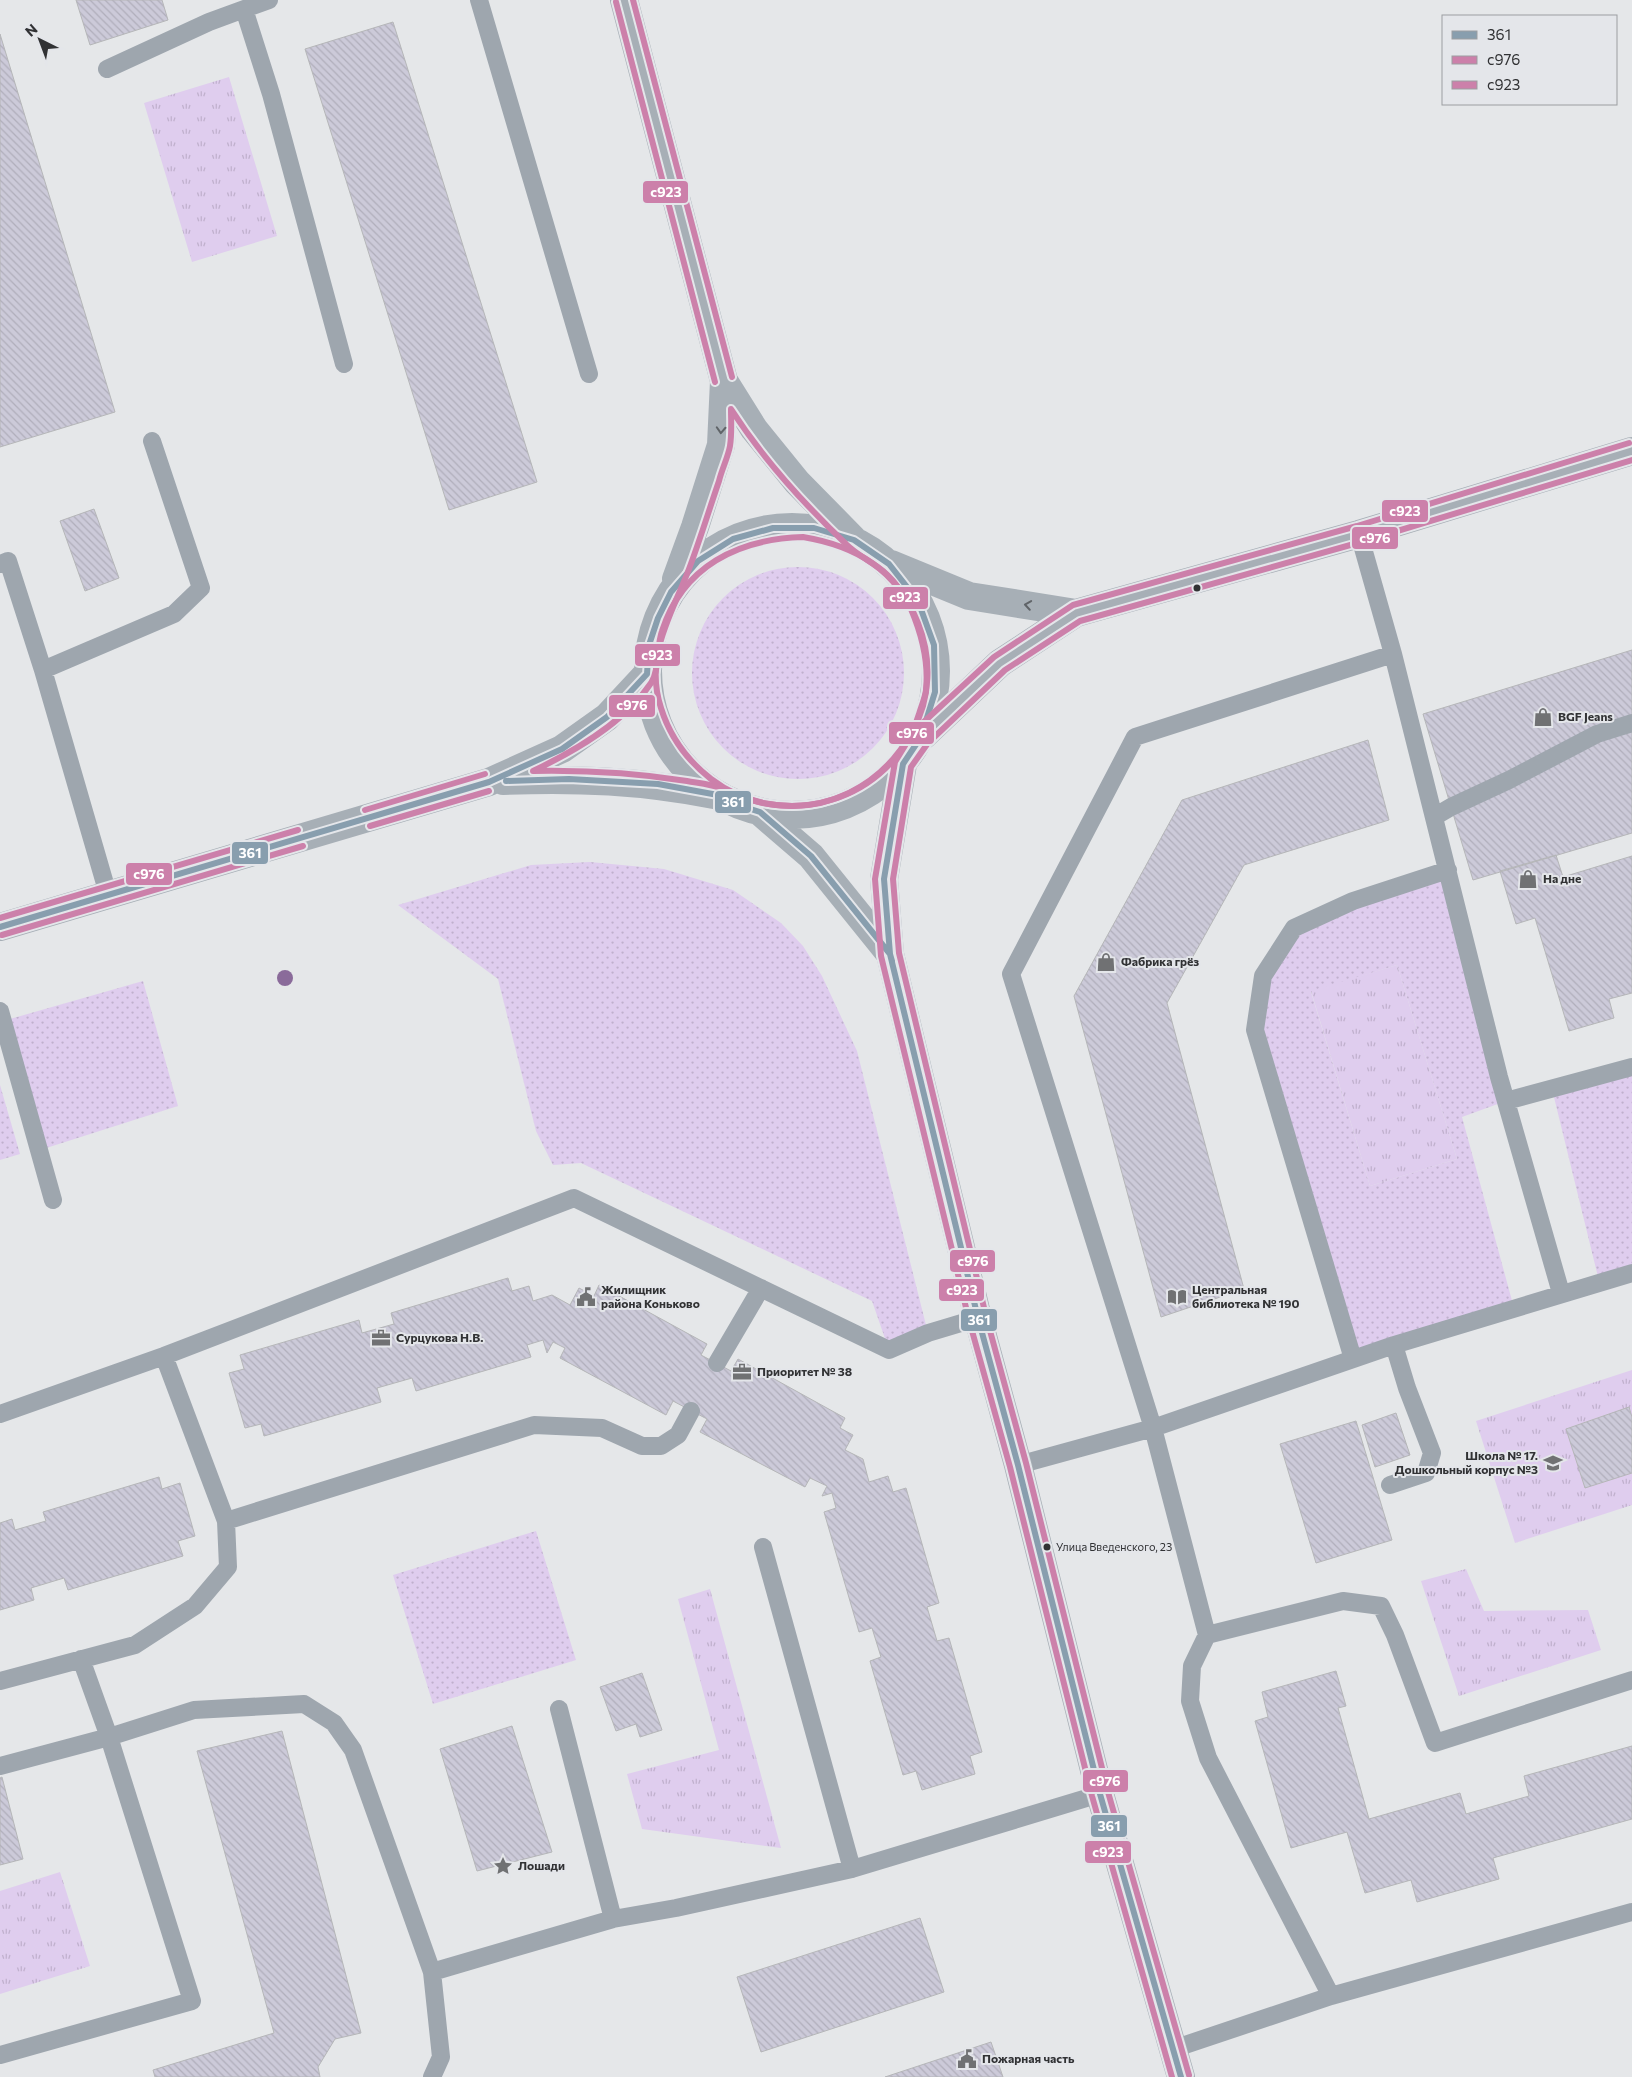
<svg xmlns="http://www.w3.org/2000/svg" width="1632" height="2077" font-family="Commissioner,sans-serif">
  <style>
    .grass { fill: url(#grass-dots); fill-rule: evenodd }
    .park { fill: url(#park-tufts) }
    .building { fill: url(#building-back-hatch); stroke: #b5b6b8 }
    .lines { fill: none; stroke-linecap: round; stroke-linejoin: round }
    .lane { stroke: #9ea6ae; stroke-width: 18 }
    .secondary { stroke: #a7afb6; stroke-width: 28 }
    .bus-1-casing { stroke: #e4e6ea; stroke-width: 10 }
    .bus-2-casing { stroke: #e4e6ea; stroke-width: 10 }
    .bus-3-casing { stroke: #e4e6ea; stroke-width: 10 }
    .bus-1 { stroke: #889eae; stroke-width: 6 }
    .bus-2 { stroke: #cc80aa; stroke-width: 6 }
    .bus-3 { stroke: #cc80aa; stroke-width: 6 }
    .tree { fill: #8a6b9a }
    .oneway { stroke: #606468 }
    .bus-dot { fill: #313234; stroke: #e4e6ea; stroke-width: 2 }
    .labels { text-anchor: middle; stroke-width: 4; stroke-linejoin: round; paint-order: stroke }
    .bus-label { font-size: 11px; fill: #313234; stroke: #e4e6ea; text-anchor: start }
    .poi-label { font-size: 12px; font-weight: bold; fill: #313234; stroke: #e4e6ea; text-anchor: start }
    .line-badge { stroke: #e4e6ea; stroke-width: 2 }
    .badge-label { font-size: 14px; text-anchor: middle; font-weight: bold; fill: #fff }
  </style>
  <defs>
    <pattern id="grass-dots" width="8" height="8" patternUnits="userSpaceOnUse" patternTransform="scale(1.25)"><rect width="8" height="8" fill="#dfcdee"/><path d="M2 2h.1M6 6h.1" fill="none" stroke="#c0b0cd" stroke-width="1.8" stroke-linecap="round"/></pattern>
    <pattern id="park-tufts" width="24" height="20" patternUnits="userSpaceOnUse" patternTransform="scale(1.25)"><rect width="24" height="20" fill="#dfcdee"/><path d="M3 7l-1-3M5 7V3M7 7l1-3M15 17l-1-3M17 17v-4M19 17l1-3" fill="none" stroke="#c0b0cd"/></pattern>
    <pattern id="building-back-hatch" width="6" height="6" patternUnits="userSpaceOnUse" patternTransform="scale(1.25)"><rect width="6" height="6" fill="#cccad9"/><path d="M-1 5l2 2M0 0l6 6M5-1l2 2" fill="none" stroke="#b0aebb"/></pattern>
  </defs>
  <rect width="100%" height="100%" fill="#e5e7e9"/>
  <!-- grass -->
  <path class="grass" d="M692 673a106 106 0 1 1 212 0a106 106 0 1 1-212 0Z
    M590,862L664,869L733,890L781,923L803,946L822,976L857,1051L928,1333L889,1350L872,1301L581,1163L553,1165L536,1131L498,979L398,905L531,865Z
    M1448,870L1506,1101L1462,1117L1514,1308L1353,1359L1255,1030L1263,976L1294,928ZM1397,965L1457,1159L1370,1186L1311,992Z
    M143,981L178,1106L40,1150L3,1021Z
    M1632,1067V1273L1599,1281L1552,1089Z
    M0,1085L20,1154L0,1160Z
    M536,1531L576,1660L433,1704L393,1575Z"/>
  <!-- park -->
  <path class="park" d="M229,77L277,236L192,262L144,103Z
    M1397,965L1457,1159L1370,1186L1311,991Z
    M1632,1370V1505L1515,1543L1476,1421Z
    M1466,1569L1484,1611L1588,1610L1601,1650L1459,1696L1421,1581Z
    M710,1589L781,1848L642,1829L627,1774L719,1750L678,1599Z
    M60,1872L90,1966L0,1994V1891Z"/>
  <!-- building -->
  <path class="building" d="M76,0H162L168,20L90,45Z
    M393,22L537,482L449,510L305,49Z
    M0,34L115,412L0,447Z
    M94,509L119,578L85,591L60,521Z
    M1632,650V833L1473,880L1423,714Z
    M1368,740L1389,820L1244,865L1167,1003L1244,1289L1161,1317L1074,996L1182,800Z
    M1556,855L1563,877L1632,856V993L1609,999L1614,1018L1569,1031L1535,918L1516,924L1500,871Z
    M508,1278L512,1291L529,1286L533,1301L552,1295L570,1305L579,1288L594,1296L599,1285L707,1344L701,1355L731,1371L738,1359L845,1418L840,1428L853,1435L845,1450L863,1459L869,1482L888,1476L893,1492L906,1488L939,1603L927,1607L937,1641L949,1638L982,1752L970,1756L975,1774L922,1790L916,1771L903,1775L870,1661L881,1657L872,1628L859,1632L824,1512L836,1508L832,1493L822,1496L827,1486L810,1478L805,1487L700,1432L707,1419L673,1401L666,1415L560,1358L565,1348L553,1342L547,1353L543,1340L527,1345L531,1357L416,1391L412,1378L377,1388L381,1402L264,1436L261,1424L245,1428L229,1373L244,1369L240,1355L359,1320L362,1333L394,1324L391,1313Z
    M1629,1407L1632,1417V1473L1585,1488L1566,1429Z
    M1396,1413L1410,1455L1375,1467L1362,1425Z
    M1356,1421L1392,1540L1316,1563L1280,1444Z
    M159,1477L162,1489L180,1483L195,1536L178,1541L183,1556L68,1590L64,1578L31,1588L34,1600L0,1610V1523L12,1519L15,1530L46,1521L43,1512Z
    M1336,1671L1346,1706L1338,1708L1369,1819L1460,1793L1466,1814L1529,1796L1524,1776L1632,1746V1819L1493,1858L1499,1879L1417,1902L1411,1880L1365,1893L1347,1832L1291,1848L1255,1721L1268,1717L1262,1692Z
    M642,1673L662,1730L640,1737L636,1724L616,1731L600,1687Z
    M512,1726L552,1852L477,1871L440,1749Z
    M282,1731L361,2033L335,2039L318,2067L320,2077H155L153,2070L274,2033L197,1751Z
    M2,1777L23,1859L0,1865V1778Z
    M920,1918L944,1992L761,2052L737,1977Z
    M991,2042L1003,2077H885Z"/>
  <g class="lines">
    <!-- lane -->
    <path class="lane" d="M479,0L589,374
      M244,9L271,94L344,364
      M107,69L209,22L269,0
      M1359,534L1393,654L1499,1077L1561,1293
      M0,564L8,561L43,670L108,894
      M43,670L174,614L201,588L152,441
      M1434,817L1451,807L1509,780L1597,734L1632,723
      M0,1011L53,1200
      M1506,1101L1632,1067
      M164,1356L226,1521
      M1353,1359L1255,1030L1263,976L1294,928L1353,901L1448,870
      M717,1363L761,1288
      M0,1414L164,1356L574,1198L889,1350L928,1333L978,1318
      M1018,1465L1153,1428L1394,1345L1632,1273
      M1390,1485L1426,1473L1432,1453L1407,1388L1394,1345
      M763,1547L852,1869
      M1207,1635L1153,1428L1011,974L1135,737L1393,654
      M0,1681L135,1645L195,1606L228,1567L226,1521L534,1425L602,1428L642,1446H661L678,1435L691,1411
      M559,1709L613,1919
      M0,1766L109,1737L81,1659
      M1331,1996L1208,1758L1190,1701L1192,1666L1207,1635L1343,1601L1381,1606L1395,1635L1435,1743L1632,1680
      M1173,2049L1331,1996L1632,1912
      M0,2055L192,2001L109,1737L194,1710L304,1704L334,1723L353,1750L432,1972
      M432,2077L441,2057L432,1972L613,1919L676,1908L852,1869L1100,1794"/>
    <!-- secondary -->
    <path class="secondary" d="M624,0L724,381L721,445L695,527L676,579
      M724,381L754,429L797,482L853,539
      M648 671a144 144 0 1 1 288 0a144 144 0 1 1-288 0Z
      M891,564L969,596L1076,613
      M924,735L1000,663L1076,613L1359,534L1632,451
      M903,764L884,879L890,954L978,1318L1018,1465L1100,1794L1181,2077
      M503,781C578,778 641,781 714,795
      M760,812L811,856L890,954
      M0,927L489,782L562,749L607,717L647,674"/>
    <!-- bus-1 casing -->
    <g class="bus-1-casing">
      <path id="bus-1" d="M506,781L569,779L658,784L718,795L738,805L760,812L811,856L890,954L892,961
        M0,927L489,782L562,749L607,717L647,674L649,645L658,618L671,592L698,561L733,539L773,528H814L854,540L889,564L918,601L934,645L935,692L921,737L903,764L884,879L890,954L978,1318L1018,1465L1100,1794L1181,2077"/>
    </g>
    <!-- bus-2 casing -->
    <g class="bus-2-casing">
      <path id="bus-2" d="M803,537C857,546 897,570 918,623C932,658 931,699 912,732C882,786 825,816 763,803C748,800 735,793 721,788C710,784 698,783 687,781C636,773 585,770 533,771C575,751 624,723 651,683C660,669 656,648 662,631C683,566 738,539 803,537Z
        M365,810L485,774
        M370,826L489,791
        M0,918L298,830
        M2,935L303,846
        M1189,2075L1108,1792L1026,1463L986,1316L899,953L893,879L911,767L928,743L1005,670L1080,621L1361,542L1632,460"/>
    </g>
    <!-- bus-3 casing -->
    <g class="bus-3-casing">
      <path id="bus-3" d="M633,0L732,377
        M616,2L715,382
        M731,409C763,459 803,503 846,544C855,553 868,560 879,568C891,576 906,596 911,609C922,635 929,661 926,690C925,698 921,707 919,714C892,801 783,834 711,779C688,761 670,737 661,708C644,656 671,616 689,569C700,540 709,510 719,481C722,469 728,457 730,446C732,434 731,421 731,409Z
        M1172,2077L1092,1796L1010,1467L969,1320L881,956L875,879L895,762L914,731L994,657L1073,605L1357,526L1629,443"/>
    </g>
    <!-- bus-1 -->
    <use href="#bus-1" class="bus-1"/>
    <!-- bus-2 -->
    <use href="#bus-2" class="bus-2"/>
    <!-- bus-3 -->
    <use href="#bus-3" class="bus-3"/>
  </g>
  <!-- trees -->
  <circle class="tree" cx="285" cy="978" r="8"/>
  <!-- one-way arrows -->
  <defs><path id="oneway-chevron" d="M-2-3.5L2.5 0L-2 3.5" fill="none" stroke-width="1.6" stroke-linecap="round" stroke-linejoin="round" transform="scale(1.25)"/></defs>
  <g class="oneway">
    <use href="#oneway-chevron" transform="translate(721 430) rotate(93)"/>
    <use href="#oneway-chevron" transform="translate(1028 605) rotate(-171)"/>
  </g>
  <!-- icons -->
  <defs>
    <g id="shop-bare" transform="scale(1.5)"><path d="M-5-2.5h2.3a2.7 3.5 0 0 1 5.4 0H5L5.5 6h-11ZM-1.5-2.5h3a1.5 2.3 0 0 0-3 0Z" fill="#707173" stroke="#e4e6ea" stroke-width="2.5" paint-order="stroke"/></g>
    <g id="civic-bare" transform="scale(1.5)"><path d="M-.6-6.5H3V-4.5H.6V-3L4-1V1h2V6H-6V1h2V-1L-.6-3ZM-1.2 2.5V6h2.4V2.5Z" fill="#707173" stroke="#e4e6ea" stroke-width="2.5" paint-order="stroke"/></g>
    <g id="library-bare" transform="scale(1.5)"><path d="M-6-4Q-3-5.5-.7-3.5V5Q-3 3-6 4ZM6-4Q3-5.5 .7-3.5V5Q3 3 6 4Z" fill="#707173" stroke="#e4e6ea" stroke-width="2.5" paint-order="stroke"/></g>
    <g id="office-bare" transform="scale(1.5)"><path d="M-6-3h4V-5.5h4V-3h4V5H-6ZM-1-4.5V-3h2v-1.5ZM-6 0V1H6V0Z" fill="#707173" stroke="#e4e6ea" stroke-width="2.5" paint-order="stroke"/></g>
    <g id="school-bare" transform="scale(1.5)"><path d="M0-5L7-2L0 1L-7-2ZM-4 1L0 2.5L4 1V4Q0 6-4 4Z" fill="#707173" stroke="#e4e6ea" stroke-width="2.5" paint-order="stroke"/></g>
    <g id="sight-bare" transform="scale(1.5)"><path d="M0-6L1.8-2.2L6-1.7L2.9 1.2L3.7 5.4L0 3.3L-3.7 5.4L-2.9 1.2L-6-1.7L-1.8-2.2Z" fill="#707173" stroke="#e4e6ea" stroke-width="2.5" paint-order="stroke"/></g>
  </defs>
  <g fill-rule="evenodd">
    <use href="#shop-bare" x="1543" y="717"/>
    <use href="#shop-bare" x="1528" y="879"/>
    <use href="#shop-bare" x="1106" y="962"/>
    <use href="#civic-bare" x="586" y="1297"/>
    <use href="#library-bare" x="1177" y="1297"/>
    <use href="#office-bare" x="381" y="1338"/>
    <use href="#office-bare" x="742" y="1372"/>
    <use href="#school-bare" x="1553" y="1463"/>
    <use href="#sight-bare" x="503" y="1866"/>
    <use href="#civic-bare" x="967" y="2059"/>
  </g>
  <!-- markers -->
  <g class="bus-dot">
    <circle cx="1197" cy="588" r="4.5"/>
    <circle cx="1047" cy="1547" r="4.5"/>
  </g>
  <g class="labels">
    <!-- bus labels -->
    <g class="bus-label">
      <text x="1056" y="1551">Улица Введенского, 23</text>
    </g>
    <!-- poi labels -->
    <g class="poi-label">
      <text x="1558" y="721">BGF Jeans</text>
      <text x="1543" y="883">На дне</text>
      <text x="1121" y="966">Фабрика грёз</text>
      <text x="601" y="1294">Жилищник<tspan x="601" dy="14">района Коньково</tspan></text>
      <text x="1192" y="1294">Центральная<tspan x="1192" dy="14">библиотека № 190</tspan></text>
      <text x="396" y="1342">Сурцукова Н.В.</text>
      <text x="757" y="1376">Приоритет № 38</text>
      <text x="1538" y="1460" text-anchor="end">Школа № 17.<tspan x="1538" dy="14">Дошкольный корпус №3</tspan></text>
      <text x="518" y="1870">Лошади</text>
      <text x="982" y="2063">Пожарная часть</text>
    </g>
  </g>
  <g class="line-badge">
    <rect x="642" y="180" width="47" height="24" rx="5" fill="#cc80aa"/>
    <rect x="1381" y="499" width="48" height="24" rx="5" fill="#cc80aa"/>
    <rect x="1351" y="526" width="48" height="24" rx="5" fill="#cc80aa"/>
    <rect x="882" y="586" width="47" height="24" rx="5" fill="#cc80aa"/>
    <rect x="634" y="643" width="47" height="24" rx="5" fill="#cc80aa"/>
    <rect x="608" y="694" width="48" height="24" rx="5" fill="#cc80aa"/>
    <rect x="888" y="721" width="47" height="24" rx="5" fill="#cc80aa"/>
    <rect x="714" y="790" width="38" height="24" rx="5" fill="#889eae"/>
    <rect x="231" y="841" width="38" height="24" rx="5" fill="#889eae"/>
    <rect x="125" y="862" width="48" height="24" rx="5" fill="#cc80aa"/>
    <rect x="949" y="1249" width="47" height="24" rx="5" fill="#cc80aa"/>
    <rect x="938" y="1278" width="47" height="24" rx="5" fill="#cc80aa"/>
    <rect x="960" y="1308" width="38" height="24" rx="5" fill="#889eae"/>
    <rect x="1082" y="1769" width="47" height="24" rx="5" fill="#cc80aa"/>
    <rect x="1090" y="1814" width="38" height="24" rx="5" fill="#889eae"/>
    <rect x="1084" y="1840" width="48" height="24" rx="5" fill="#cc80aa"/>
  </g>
  <g class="badge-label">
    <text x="666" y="197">с923</text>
    <text x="1405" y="516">с923</text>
    <text x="1375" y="543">с976</text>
    <text x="905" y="602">с923</text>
    <text x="657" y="660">с923</text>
    <text x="632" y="710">с976</text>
    <text x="912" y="738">с976</text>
    <text x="733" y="807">361</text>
    <text x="250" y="858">361</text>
    <text x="149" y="879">с976</text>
    <text x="973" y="1266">с976</text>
    <text x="962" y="1295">с923</text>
    <text x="979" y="1325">361</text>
    <text x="1105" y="1786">с976</text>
    <text x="1109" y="1831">361</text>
    <text x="1108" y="1857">с923</text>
  </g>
  <!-- legend -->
  <rect x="1442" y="15" width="175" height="90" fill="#e4e6ea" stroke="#9c9ea1"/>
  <rect x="1452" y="31" width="25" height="8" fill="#889eae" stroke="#9c9ea1"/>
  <text x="1487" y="40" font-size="15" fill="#313234">361</text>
  <rect x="1452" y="56" width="25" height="8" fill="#cc80aa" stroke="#9c9ea1"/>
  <text x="1487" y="65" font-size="15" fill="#313234">с976</text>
  <rect x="1452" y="81" width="25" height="8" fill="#cc80aa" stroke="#9c9ea1"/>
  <text x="1487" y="90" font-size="15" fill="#313234">с923</text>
  <!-- north arrow -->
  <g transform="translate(40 40) rotate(318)" stroke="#e4e6ea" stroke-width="4" paint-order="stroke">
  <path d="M0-4L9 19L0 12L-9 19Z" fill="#313234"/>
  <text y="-8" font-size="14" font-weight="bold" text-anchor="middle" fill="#313234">N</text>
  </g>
</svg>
